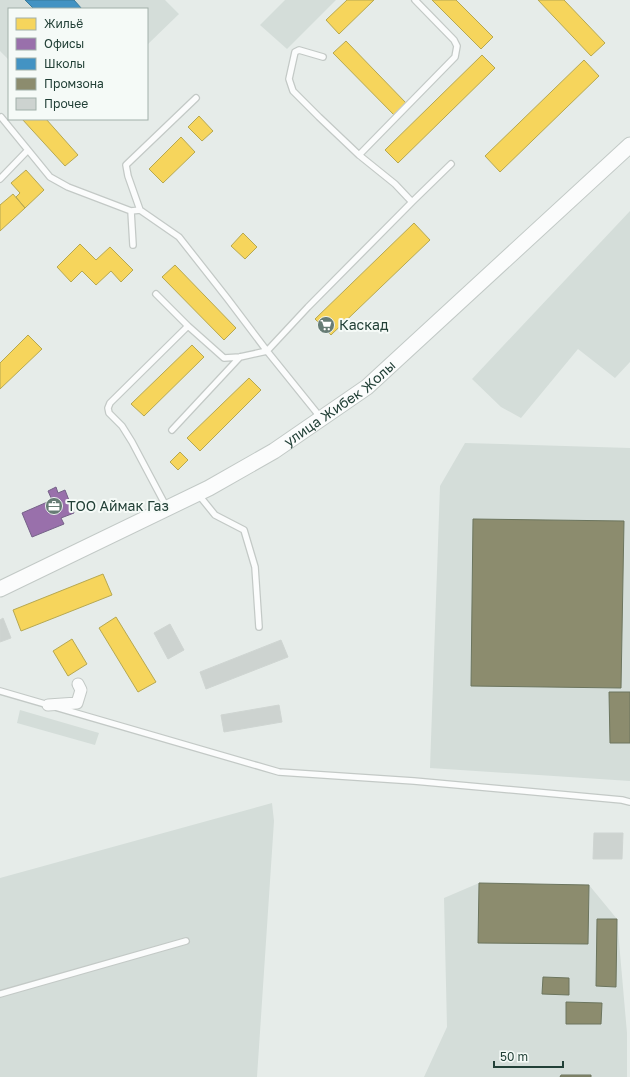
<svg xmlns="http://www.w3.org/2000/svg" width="630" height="1077" font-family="'Golos Text',sans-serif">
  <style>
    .built { fill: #d4ddd9 }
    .homes { fill: #f6d55c; stroke: #b6a851 }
    .offices { fill: #9970ab; stroke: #756288 }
    .schools { fill: #4393c3; stroke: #397a99 }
    .industry { fill: #8c8c6e; stroke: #6c755e }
    .building { fill: #cdd3d0; stroke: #cfd5d2 }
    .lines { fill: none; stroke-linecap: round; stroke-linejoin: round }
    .lane-casing { stroke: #c3c9c6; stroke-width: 8 }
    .street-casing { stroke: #c3c9c6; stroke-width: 13 }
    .secondary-casing { stroke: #c2c9c6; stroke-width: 17 }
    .lane { stroke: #fbfcfc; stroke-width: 5.5 }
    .street { stroke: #fbfcfc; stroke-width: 11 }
    .secondary { stroke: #fbfcfc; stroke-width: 15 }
    .labels { text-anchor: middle; stroke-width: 4; stroke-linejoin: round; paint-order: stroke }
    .poi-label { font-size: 14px; fill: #224037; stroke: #f5faf7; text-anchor: start }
    .street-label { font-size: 14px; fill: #224037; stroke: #f5faf7 }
  </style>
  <rect width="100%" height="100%" fill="#e6ece9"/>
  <!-- built -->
  <path class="built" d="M0,0H165L179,14L147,45V9H9V60L0,51Z
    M285,0H336L287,49L260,25Z
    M630,211V362L615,378L578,349L521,418L501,407L472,379Z
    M465,443L630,448V781L430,768L440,486Z
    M20,710L99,733L95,745L17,723Z
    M272,803L274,821L257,1077H0V878Z
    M479,883L589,885L617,919L627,1033V1077H424L447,1027L444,898Z"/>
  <!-- homes -->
  <path class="homes" d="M347,0H374L339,34L326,20Z
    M432,0H456L493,37L481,49Z
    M538,0H564L605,43L591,56Z
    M346,41L407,104L395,116L333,53Z
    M482,55L495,68L398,163L385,150Z
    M584,60L599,76L500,172L485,156Z
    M199,116L213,131L202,141L188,127Z
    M22,119H46L78,155L65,166Z
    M181,137L195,152L163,183L149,169Z
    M26,170L44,190L25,208L16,197L20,193L11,183Z
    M13,194L25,208L0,231V205Z
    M414,223L430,240L331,335L315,319Z
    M243,233L257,247L245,259L231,246Z
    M80,244L96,260L110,247L133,270L121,282L111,271L96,285L82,271L71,282L57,267Z
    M175,265L236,328L224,340L162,277Z
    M28,335L42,349L0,389V363Z
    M192,345L204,357L144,416L131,404Z
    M249,378L261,390L200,451L187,438Z
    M180,452L188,460L178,470L170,462Z
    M103,574L112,595L21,631L13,610Z
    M116,617L156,682L138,692L99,628Z
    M72,639L87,664L68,676L53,651Z"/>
  <!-- offices -->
  <path class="offices" d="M56,487L58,493L65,490L74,513L61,518L64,524L32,537L22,513L52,500L48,491Z"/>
  <!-- schools -->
  <path class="schools" d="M25,0H74L82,9H34Z"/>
  <!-- industry -->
  <path class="industry" d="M473,519L624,521L621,688L471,686Z
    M609,692H630V743H610Z
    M479,883L589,885L588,944L478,943Z
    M597,919H617L616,987L596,986Z
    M543,977L569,978V995L542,994Z
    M566,1002L602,1003L601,1024H566Z
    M561,1075H591V1077H560Z"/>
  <!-- building -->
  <path class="building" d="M3,618L11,638L0,642V620Z
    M170,624L184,650L168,659L154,633Z
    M281,640L288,657L206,689L200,672Z
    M279,705L282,722L224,732L221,715Z
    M594,833H623L622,859H593Z"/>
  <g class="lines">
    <!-- lane casing -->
    <g class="lane-casing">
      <path id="lane" d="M323,57L299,50L295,52L289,79L293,91L319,117L359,155
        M196,98L126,165L128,176L140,210L179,237L227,298L267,351L308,307L412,202L395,184L359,155L455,57L457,46L454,40L415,0
        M28,150L50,177L68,187L131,211
        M0,179L28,150L1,117
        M412,202L451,164
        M133,245L131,211L140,210
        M156,294L188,326L224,358L240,357L267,351L321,418
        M172,430L240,357
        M198,494L215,515L244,530L255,567L259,627
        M167,508L132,442L122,426L109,413L108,408L110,403L188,326
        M0,691L279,772L414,781L622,800L630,802
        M0,994L186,941"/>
    </g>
    <!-- street casing -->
    <g class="street-casing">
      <path id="street" d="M48,705L77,703L81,690L78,684"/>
    </g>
    <!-- secondary casing -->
    <g class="secondary-casing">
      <g id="secondary">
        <path id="s1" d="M0,589L209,488L274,451L367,387L630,145"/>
      </g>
    </g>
    <!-- lane -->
    <use href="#lane" class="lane"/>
    <!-- street -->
    <use href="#street" class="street"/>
    <!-- secondary -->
    <use href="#secondary" class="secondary"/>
  </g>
  <!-- icons -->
  <defs>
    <g id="supermarket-disc" transform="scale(0.9)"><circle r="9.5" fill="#677c75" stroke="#f5faf7"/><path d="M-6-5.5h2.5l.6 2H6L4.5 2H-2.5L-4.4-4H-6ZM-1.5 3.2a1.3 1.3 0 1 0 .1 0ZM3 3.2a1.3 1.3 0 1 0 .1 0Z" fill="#fff"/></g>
    <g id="office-disc" transform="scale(0.9)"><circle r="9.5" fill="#677c75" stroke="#f5faf7"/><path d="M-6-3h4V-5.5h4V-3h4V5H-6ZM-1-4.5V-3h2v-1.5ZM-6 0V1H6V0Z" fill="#fff"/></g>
  </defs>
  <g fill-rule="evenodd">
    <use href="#supermarket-disc" x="326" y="325"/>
    <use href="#office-disc" x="54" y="506"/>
  </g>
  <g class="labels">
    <!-- poi labels -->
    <g class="poi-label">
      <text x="339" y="330">Каскад</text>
      <text x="67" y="511">ТОО Аймак Газ</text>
    </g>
    <!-- street labels -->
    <g class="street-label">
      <text dy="5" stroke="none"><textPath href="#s1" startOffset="388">улица Жибек Жолы</textPath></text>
    </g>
  </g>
  <!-- legend -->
  <rect x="8" y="8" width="140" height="112" fill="#f5faf7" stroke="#a1b0aa"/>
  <rect x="16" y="18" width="20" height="12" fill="#f6d55c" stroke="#a1b0aa"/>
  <text x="44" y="28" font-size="12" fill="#224037">Жильё</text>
  <rect x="16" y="38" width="20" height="12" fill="#9970ab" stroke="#a1b0aa"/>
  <text x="44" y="48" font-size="12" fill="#224037">Офисы</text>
  <rect x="16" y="58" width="20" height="12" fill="#4393c3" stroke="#a1b0aa"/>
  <text x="44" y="68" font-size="12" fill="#224037">Школы</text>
  <rect x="16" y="78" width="20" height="12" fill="#8c8c6e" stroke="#a1b0aa"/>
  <text x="44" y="88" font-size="12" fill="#224037">Промзона</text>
  <rect x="16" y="98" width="20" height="12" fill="#cdd3d0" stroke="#a1b0aa"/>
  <text x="44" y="108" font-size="12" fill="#224037">Прочее</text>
  <!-- scale -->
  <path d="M494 1061v6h69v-6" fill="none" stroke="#224037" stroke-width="2"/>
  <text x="500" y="1061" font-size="12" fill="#224037" stroke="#f5faf7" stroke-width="3" paint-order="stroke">50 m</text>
</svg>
